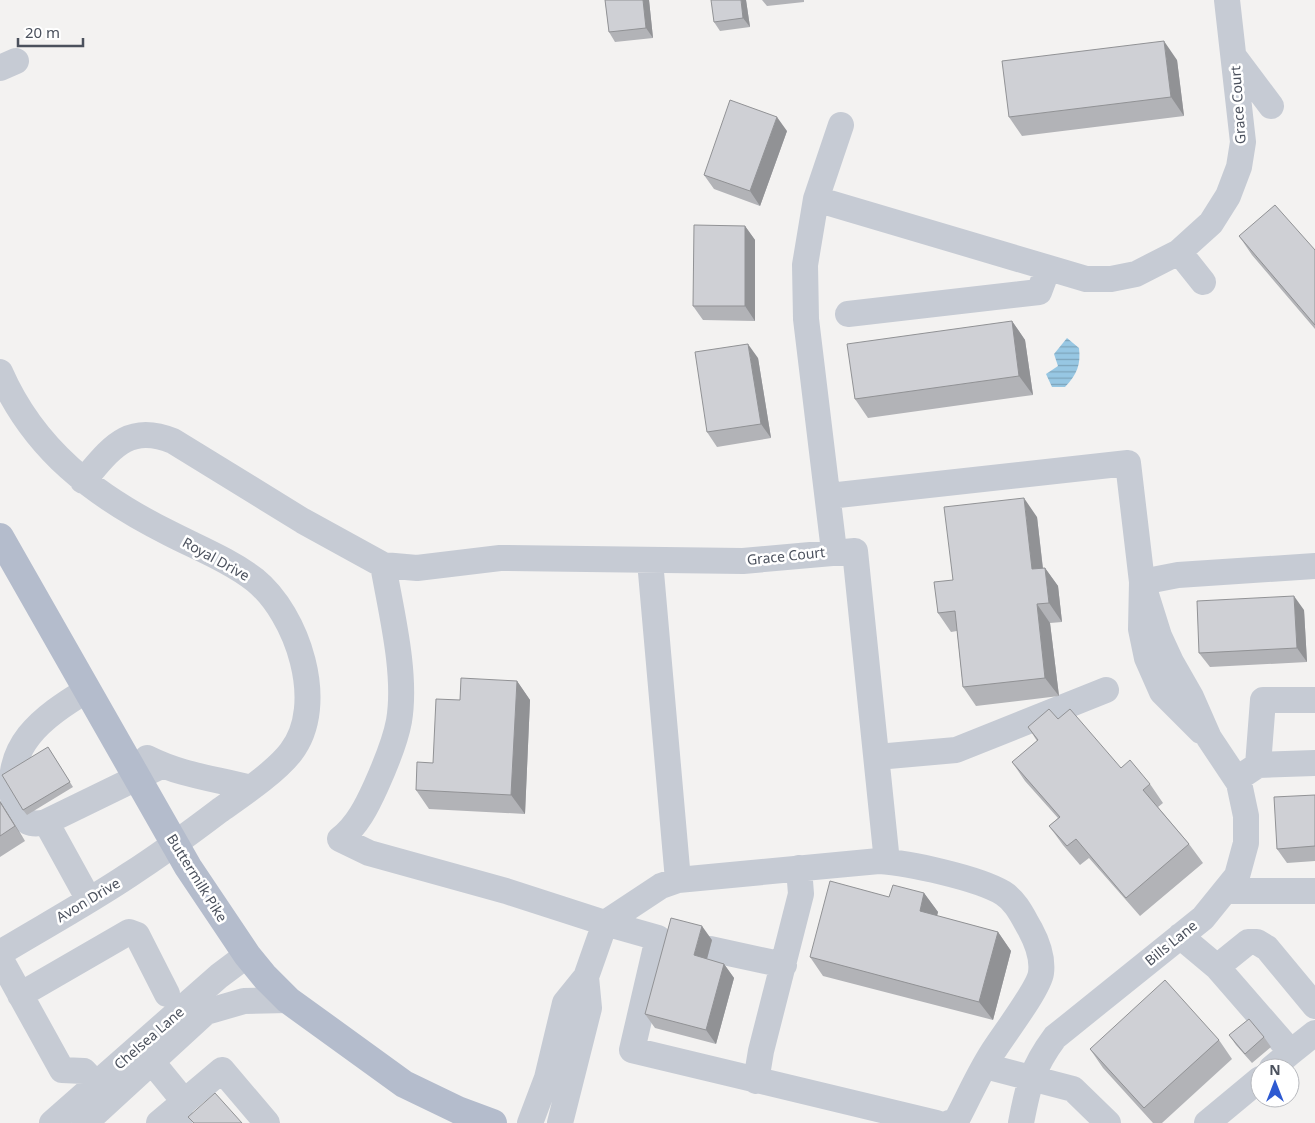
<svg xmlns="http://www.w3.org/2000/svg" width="1315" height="1123" font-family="'Noto Sans',sans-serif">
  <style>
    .water { fill: url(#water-rules) }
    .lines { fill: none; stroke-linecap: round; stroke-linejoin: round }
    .minor { stroke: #c6cbd4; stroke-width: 26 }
    .major { stroke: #b4bccc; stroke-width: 28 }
    .wall { fill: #b2b3b7 }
    .shaded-wall { fill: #919295 }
    .building { fill: #cfd0d5; stroke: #919295 }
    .labels { text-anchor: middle; stroke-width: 5; stroke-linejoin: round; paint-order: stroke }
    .street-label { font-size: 14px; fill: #4b515d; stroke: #fff }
  </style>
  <defs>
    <pattern id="water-rules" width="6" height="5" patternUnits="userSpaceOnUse" patternTransform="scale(1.25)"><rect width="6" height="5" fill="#97c7e3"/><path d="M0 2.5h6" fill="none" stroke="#7da4bb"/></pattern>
  </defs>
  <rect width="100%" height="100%" fill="#f3f2f1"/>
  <!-- water -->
  <path class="water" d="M1067,338L1079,348C1081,364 1077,375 1065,387H1052L1046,374L1058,366L1054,354Z"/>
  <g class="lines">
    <!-- minor -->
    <path class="minor" d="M1235,58L1271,106
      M0,68L16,61
      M816,199L1086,279H1111L1136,274L1179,252L1211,223L1228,196L1239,167L1243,142L1227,0
      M1179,252L1203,282
      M848,314L1039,292L1048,268
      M0,372C34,450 95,496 169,533C196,547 231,561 255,580C297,614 328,704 291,752C276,772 240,796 219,811C190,833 160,855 129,875C87,903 43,927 0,953
      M83,481C110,450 127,422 173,441L303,521L383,565C391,611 407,674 399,721C395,743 385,766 376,786C367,806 357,826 340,839L369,853L506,891L605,923L661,886L678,880L879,861C909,863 978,878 1003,893C1016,901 1023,917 1030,929C1037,942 1043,958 1041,973C1039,988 1005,1033 996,1047C980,1070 969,1097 956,1121L949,1123
      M829,496L1128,463L1142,582L1141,629L1147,658L1162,692L1201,731
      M834,551L806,319L805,265L816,199L841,125
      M650,561L678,880
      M383,565L417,568L500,558L743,561L855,551L887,862
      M1142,582L1178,575L1315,566
      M87,690C43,717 0,746 15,808C24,822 30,826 46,822L161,766
      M877,757L956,750L1106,690
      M147,758C183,776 213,778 251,788
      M1258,765L1263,700H1315
      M1243,775L1258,765L1315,763
      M46,822L89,900
      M1225,891H1315
      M1180,936L1217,967L1291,1052L1272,1068
      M710,949L784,965
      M0,958L62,1070L84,1071L96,1084
      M1217,967L1248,942H1257L1267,948L1315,1006
      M20,995L129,932L137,935L167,994
      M1291,1052L1315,1033
      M152,1062L179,1095L180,1119
      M985,1066L1073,1089L1108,1123
      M756,1081L761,1051L801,894L799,868
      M52,1123L219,976L247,955
      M85,1123L206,1012L244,1001L288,1000
      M159,1123L222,1070L267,1123
      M530,1123L547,1078L565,1003L586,977L605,923L658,938L632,1050L936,1123
      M560,1123L589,1008L586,977
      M1021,1123C1028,1086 1032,1068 1055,1037L1203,918L1237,876L1246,843V816L1239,783L1209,738L1191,697L1171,662L1159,636L1142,582
      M1207,1123L1260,1079"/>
    <!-- major -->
    <path class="major" d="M0,537L188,867L247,955L265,977L288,1000L404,1084L458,1110L493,1123"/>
  </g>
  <!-- wall -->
  <path class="wall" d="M605,0H649L653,38L615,42L609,32Z
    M746,0L750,27L720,31L714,22Z
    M762,0H804V2L767,6Z
    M1177,60L1184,116L1022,136L1009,117Z
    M787,131L760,206L714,189L704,175Z
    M745,226L755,240V321L703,320L693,306Z
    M1239,236L1315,250V329L1252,255Z
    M1012,321L1025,340L1033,395L868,418L855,399Z
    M758,358L771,438L717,447L707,432Z
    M1037,517L1043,568H1045L1058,586L1062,622L1050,623L1059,696L976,706L963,687L957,631L951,632L938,613L953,580Z
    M1304,610L1307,662L1210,667L1199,653Z
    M517,681L530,700L525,814L429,809L416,790L433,763L460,700Z
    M1058,719L1121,768L1150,784L1163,803L1158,807L1189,844L1203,863L1140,916L1089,858L1080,865L1063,845L1049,826L1058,818L1025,781L1012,762L1037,741L1028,727Z
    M48,747L73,787L27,815L23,810Z
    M1315,795V861L1287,863L1277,849Z
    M0,801L25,841L0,857Z
    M924,893L938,912L937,916L998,932L1011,951L993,1020L823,976L810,957L889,897Z
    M712,940L707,959L724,964L734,978L716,1044L655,1028L645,1014Z
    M1229,1035L1264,1037L1271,1047L1252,1063L1236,1045Z
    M1219,1040L1232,1059L1162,1123H1153L1103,1068L1090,1049Z"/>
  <!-- shaded-wall -->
  <path class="shaded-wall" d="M643,0H649L653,38L646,28Z
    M741,0H746L750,27L743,18Z
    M1164,41L1177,60L1184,116L1171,97Z
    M777,117L787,131L760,206L750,191Z
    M745,226L755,240V321L745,306Z
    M1012,321L1025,340L1033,395L1019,376Z
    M748,344L758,358L771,438L761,424Z
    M1024,498L1037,517L1045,588L1032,569Z
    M1045,568L1058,586L1062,622L1049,603Z
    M1294,596L1304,610L1307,662L1297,648Z
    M1037,604L1050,623L1059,696L1045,678Z
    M517,681L530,700L525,814L511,795Z
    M0,801L25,841L15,826L0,802Z
    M924,893L938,912L933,930L920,911Z
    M702,926L712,940L704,970L694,955Z
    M998,932L1011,951L993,1020L979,1002Z
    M724,964L734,978L716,1044L706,1030Z"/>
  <!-- building -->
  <path class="building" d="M605,0H643L646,28L609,32Z
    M711,0H741L743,18L714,22Z
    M1164,41L1171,97L1009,117L1002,61Z
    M730,100L777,117L750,191L704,175Z
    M1275,205L1315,250V325L1239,236Z
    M694,225L745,226V306H693Z
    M1012,321L1019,376L855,399L847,344Z
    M748,344L761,424L707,432L695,352Z
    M1024,498L1032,569L1045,568L1049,603L1037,604L1045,678L963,687L955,611L938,613L934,582L953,580L944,507Z
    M1294,596L1297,648L1199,653L1197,601Z
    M461,678L517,681L511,795L416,790L417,762L433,763L436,699L460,700Z
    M1049,709L1058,719L1070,709L1121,768L1130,760L1150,784L1143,790L1189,844L1126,898L1076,839L1067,846L1049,826L1060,817L1012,762L1038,740L1028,727Z
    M48,747L70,782L23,810L2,775Z
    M1315,795V846L1277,849L1274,797Z
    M0,802L15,826L0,836Z
    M830,881L889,897L893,885L924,893L920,911L998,932L979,1002L810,957Z
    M671,918L702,926L694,955L724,964L706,1030L645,1014Z
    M1165,980L1219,1040L1144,1108L1090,1049Z
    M1249,1019L1264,1037L1245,1054L1229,1035Z
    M215,1093L242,1123H194L188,1117Z"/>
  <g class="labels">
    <!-- street labels -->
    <g class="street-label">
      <text transform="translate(1238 105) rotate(-94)" y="5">Grace Court</text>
      <text transform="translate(786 556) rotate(-6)" y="5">Grace Court</text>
      <text transform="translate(216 559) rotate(29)" y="5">Royal Drive</text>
      <text transform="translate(197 878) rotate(58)" y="5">Buttermilk Pike</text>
      <text transform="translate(88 900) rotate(-31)" y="5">Avon Drive</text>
      <text transform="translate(1171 943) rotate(-39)" y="5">Bills Lane</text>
      <text transform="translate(149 1038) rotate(-41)" y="5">Chelsea Lane</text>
    </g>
  </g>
  <!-- north arrow -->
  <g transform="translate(1275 1083)"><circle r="24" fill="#ffffff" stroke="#b7b9be"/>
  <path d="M0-4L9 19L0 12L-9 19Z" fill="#2e5ad1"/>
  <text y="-8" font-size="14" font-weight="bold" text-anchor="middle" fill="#4b515d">N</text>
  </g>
  <!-- scale -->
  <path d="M18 38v8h65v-8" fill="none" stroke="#4b515d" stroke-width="2.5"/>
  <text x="25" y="38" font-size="15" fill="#4b515d" stroke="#ffffff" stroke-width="4" paint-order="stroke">20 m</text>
</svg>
